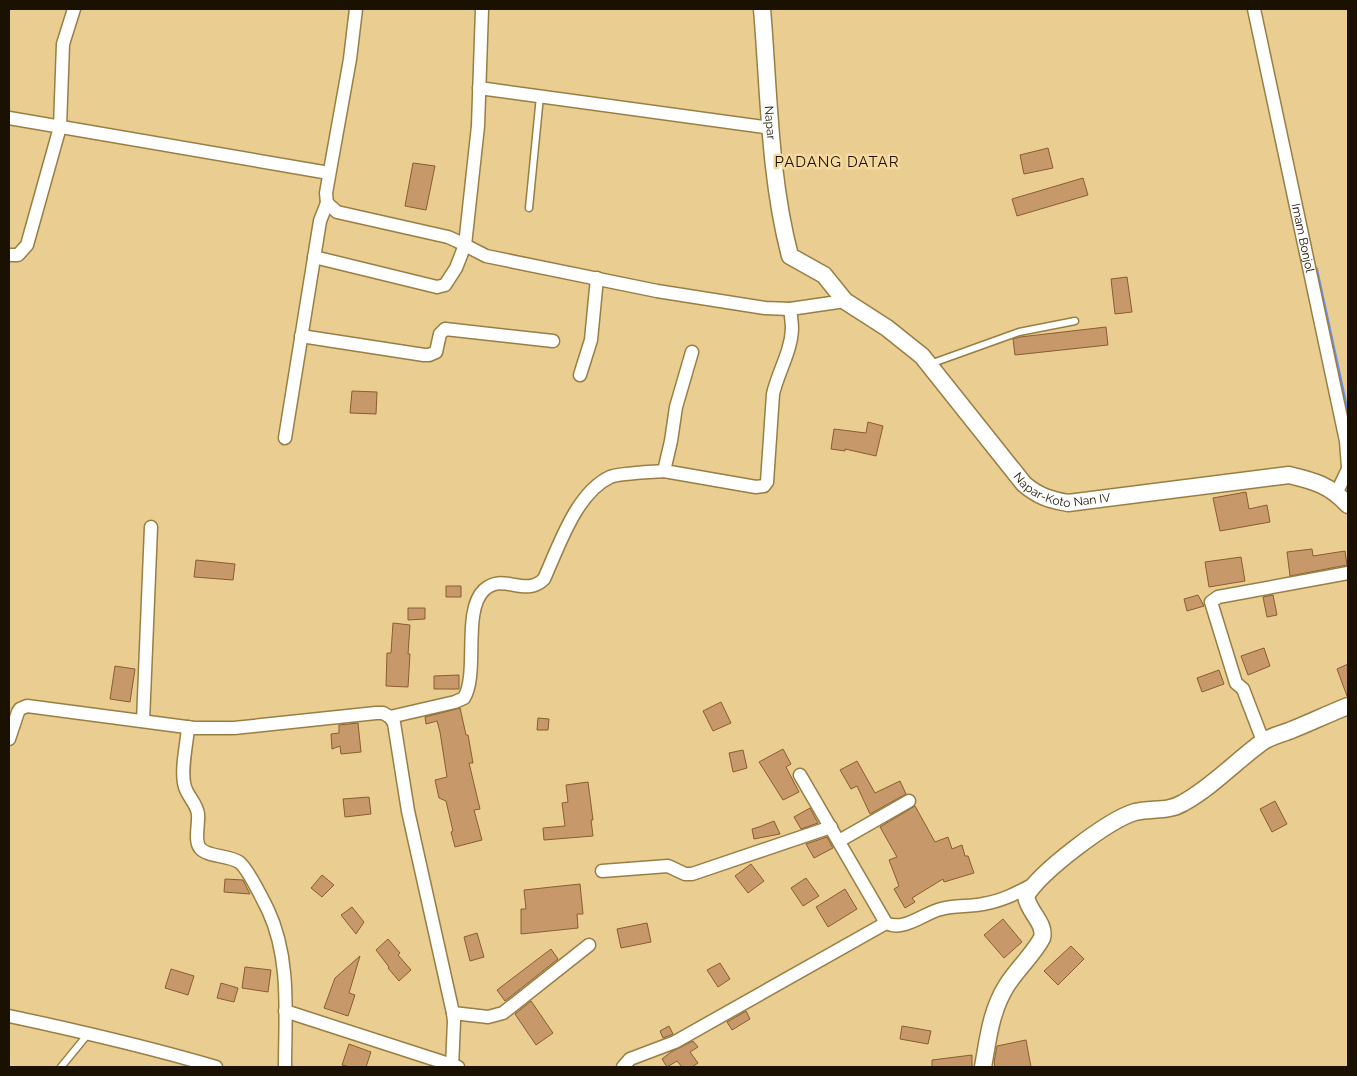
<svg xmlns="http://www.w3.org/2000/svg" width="1357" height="1076" font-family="Raleway,sans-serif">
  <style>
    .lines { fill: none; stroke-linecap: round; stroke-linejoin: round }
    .stream { stroke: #6692f6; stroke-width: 4 }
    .building { fill: #c7986a; stroke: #895d30 }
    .lane-casing { stroke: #997e44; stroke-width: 9 }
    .street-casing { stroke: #997e44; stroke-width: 15 }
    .secondary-casing { stroke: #997e44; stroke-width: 19 }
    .lane { stroke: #fff; stroke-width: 6 }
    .street { stroke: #fff; stroke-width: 12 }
    .secondary { stroke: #fff; stroke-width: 16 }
    .labels { text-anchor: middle; stroke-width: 5; stroke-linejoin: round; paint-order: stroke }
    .street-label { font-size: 12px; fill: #1b1100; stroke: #f7da9e }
    .quarter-label { font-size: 15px; letter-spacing: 1px; fill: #1b1100; stroke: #f7da9e }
  </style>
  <rect width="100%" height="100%" fill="#eacd91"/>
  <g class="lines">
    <!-- stream -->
    <path class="stream" d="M1316,269L1348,416"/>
  </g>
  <!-- building -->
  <path class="building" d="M1048,148L1053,168L1024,174L1020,155Z
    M413,163L435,166L426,210L405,206Z
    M1083,178L1088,195L1017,216L1012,199Z
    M1127,277L1132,312L1115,314L1111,279Z
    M1106,327L1108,345L1015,355L1013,339L1020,337Z
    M352,391L377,392L376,414L350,413Z
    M868,422L883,426L876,456L845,449V451L831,449L834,429L866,433Z
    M1246,492L1249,509L1267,505L1270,522L1220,531L1213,498Z
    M1312,549L1313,556L1345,551L1347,565L1290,576L1287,552Z
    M1241,557L1245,581L1209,587L1205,562Z
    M196,560L235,564L233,580L194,577Z
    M446,586H461V597H446Z
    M1198,595L1204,606L1187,611L1184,599Z
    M1273,595L1277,615L1267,617L1263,597Z
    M408,608H425V619L408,620Z
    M393,623L410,625L408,654H410L408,687L386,686L387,653H391Z
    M1264,648L1270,666L1248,675L1241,656Z
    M1348,664V696H1347L1337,669Z
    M115,666L135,669L130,702L110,699Z
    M1219,670L1224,684L1202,692L1197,678Z
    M459,675V689H434V676Z
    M721,702L731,723L713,731L703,711Z
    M460,708L466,735H468L473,763H469L480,809L474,810L482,840L455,847L451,832L453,831L446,801L439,798L435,780L447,777L440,732L437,721L426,724L425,717Z
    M538,718L549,719L548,730H537Z
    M358,723L361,752L341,754L340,746L332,749L331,734L339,733V725Z
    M783,749L791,764L786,767L799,792L783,800L759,762Z
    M743,750L747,768L733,772L729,753Z
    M857,761L875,793L900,781L906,794L870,814L857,786L851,789L840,770Z
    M588,782L593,820H591L593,836L544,840L543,828L565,826L562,803L568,802L566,785Z
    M369,797L371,814L345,817L343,799Z
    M1275,801L1287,824L1272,832L1260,809Z
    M915,806L935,842L948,837L952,849L962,845L965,856H968L974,873L944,882L943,879L912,898L915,902L905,908L894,889L899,886L889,860L897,857L880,827Z
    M810,808L818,823L801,829L794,817Z
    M774,821L780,834L754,839L752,829L759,827Z
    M827,837L833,848L814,858L806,844Z
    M751,864L764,881L748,893L735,876Z
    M322,875L334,885L322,897L311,888Z
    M806,878L819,896L803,906L791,888Z
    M225,879L243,880L250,894L224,892Z
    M580,884L583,914H577L578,928L521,934V909H526L524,890Z
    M845,889L857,909L828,927L816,907Z
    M352,907L364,922L356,934L341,915Z
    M1003,919L1022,942L1004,958L984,935Z
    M647,923L651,942L621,948L617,929Z
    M477,933L484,957L470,961L464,937Z
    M388,939L400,953L398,955L411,970L399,981L388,968L389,967L376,950Z
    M1071,946L1084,959L1058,985L1044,971Z
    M551,949L558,959L505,1001L497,990Z
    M360,956L349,993L355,995L348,1016L324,1008L335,978Z
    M720,963L730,979L718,987L707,970Z
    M245,967L271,970L268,992L242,988Z
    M171,969L194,976L188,995L165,988Z
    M221,983L238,988L234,1002L217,998Z
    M531,1001L553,1033L536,1045L515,1014Z
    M746,1011L750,1019L732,1030L727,1022Z
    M669,1026L673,1034L663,1038L660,1031Z
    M902,1026L931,1031L928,1044L900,1039Z
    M1026,1040L1031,1067H995L994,1062L997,1046Z
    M693,1041L698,1047L690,1052L698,1063L692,1067H682L677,1061L667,1067L662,1059L671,1052Z
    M349,1044L371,1052L366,1067H350L342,1065Z
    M972,1055V1067H932V1060Z"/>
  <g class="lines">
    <!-- lane casing -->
    <g class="lane-casing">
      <path id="lane" d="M529,208L540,96
        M930,364L1019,332L1075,321
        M61,1067L88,1034"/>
    </g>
    <!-- street casing -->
    <g class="street-casing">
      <g id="street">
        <path d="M356,9L350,59L326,193L327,203L337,212L448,237L457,241L486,256L657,291L765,308L790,309L845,301"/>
        <path id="s1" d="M1254,9L1346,441L1348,467"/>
        <path d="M479,88L771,128"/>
        <path d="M9,118L329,173"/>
        <path d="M9,255H18L27,245L60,127L63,44L74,9"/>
        <path d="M314,257L437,287L445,285L456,268L465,245L478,126L482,9"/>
        <path d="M301,336L424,355H429L436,352L440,334L445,329L553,341"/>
        <path d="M580,375L591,340L597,278"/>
        <path d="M285,438L320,221L327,203"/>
        <path d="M664,471L756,487L764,486L767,482L773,394C778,372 791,352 792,329C792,323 791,316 790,309"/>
        <path d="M1337,492L1348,469"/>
        <path d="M390,717L455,702L464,698C479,673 462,611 484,590C503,572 525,598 544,579C559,546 576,493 610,477C619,473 653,472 664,471L671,441L676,407L692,352"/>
        <path d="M143,721L151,527"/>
        <path d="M188,727C187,744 180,771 185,787C188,797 197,804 198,814C199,824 194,841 200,848C207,857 228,855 239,862C247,867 263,900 268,910C291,959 285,1015 285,1067"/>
        <path d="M9,739L18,712L20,709L27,706L194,728H234L376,713H383L390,717L394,723L408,811L453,1013L454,1021L452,1067"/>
        <path d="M1263,741L1243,689L1236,683L1211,602L1218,597L1348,573"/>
        <path d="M800,775L886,923C904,932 924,913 941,909C954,905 970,907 983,904C1002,901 1017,893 1034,884"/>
        <path d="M839,841L909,801"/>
        <path d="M602,871L668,866L685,874H692L831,827"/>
        <path d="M285,1011L458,1067"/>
        <path d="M453,1013L488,1017L503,1013L589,945"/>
        <path d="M9,1016C79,1031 148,1047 216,1067"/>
        <path d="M623,1067L630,1059L675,1042L886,923"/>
      </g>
    </g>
    <!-- secondary casing -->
    <g class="secondary-casing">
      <g id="secondary">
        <path id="s2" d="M762,9C769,91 769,176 790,256L824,275L845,301L887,328L922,356L1024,484C1038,496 1050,500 1068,503L1289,475C1314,481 1330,485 1348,505"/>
        <path d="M983,1067C988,1039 991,1010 1007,985C1017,969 1033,955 1042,938C1046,923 1028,912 1026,896C1040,872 1108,820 1135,812C1152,808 1168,812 1183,803C1212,787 1235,762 1261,743C1269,737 1280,734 1289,731C1309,723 1328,714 1348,706"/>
      </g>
    </g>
    <!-- lane -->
    <use href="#lane" class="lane"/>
    <!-- street -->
    <use href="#street" class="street"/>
    <!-- secondary -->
    <use href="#secondary" class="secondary"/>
  </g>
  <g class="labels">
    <!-- street labels -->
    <g class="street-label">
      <text dy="4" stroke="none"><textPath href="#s2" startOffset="114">Napar</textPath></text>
      <text dy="4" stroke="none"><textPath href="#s1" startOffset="234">Imam Bonjol</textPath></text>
      <text dy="4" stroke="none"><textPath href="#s2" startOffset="619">Napar-Koto Nan IV</textPath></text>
    </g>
    <!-- quarter labels -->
    <g class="quarter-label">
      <text x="837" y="167">PADANG DATAR</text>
    </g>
  </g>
  <!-- border -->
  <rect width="1357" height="1076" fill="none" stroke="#1b1100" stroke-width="20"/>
</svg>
